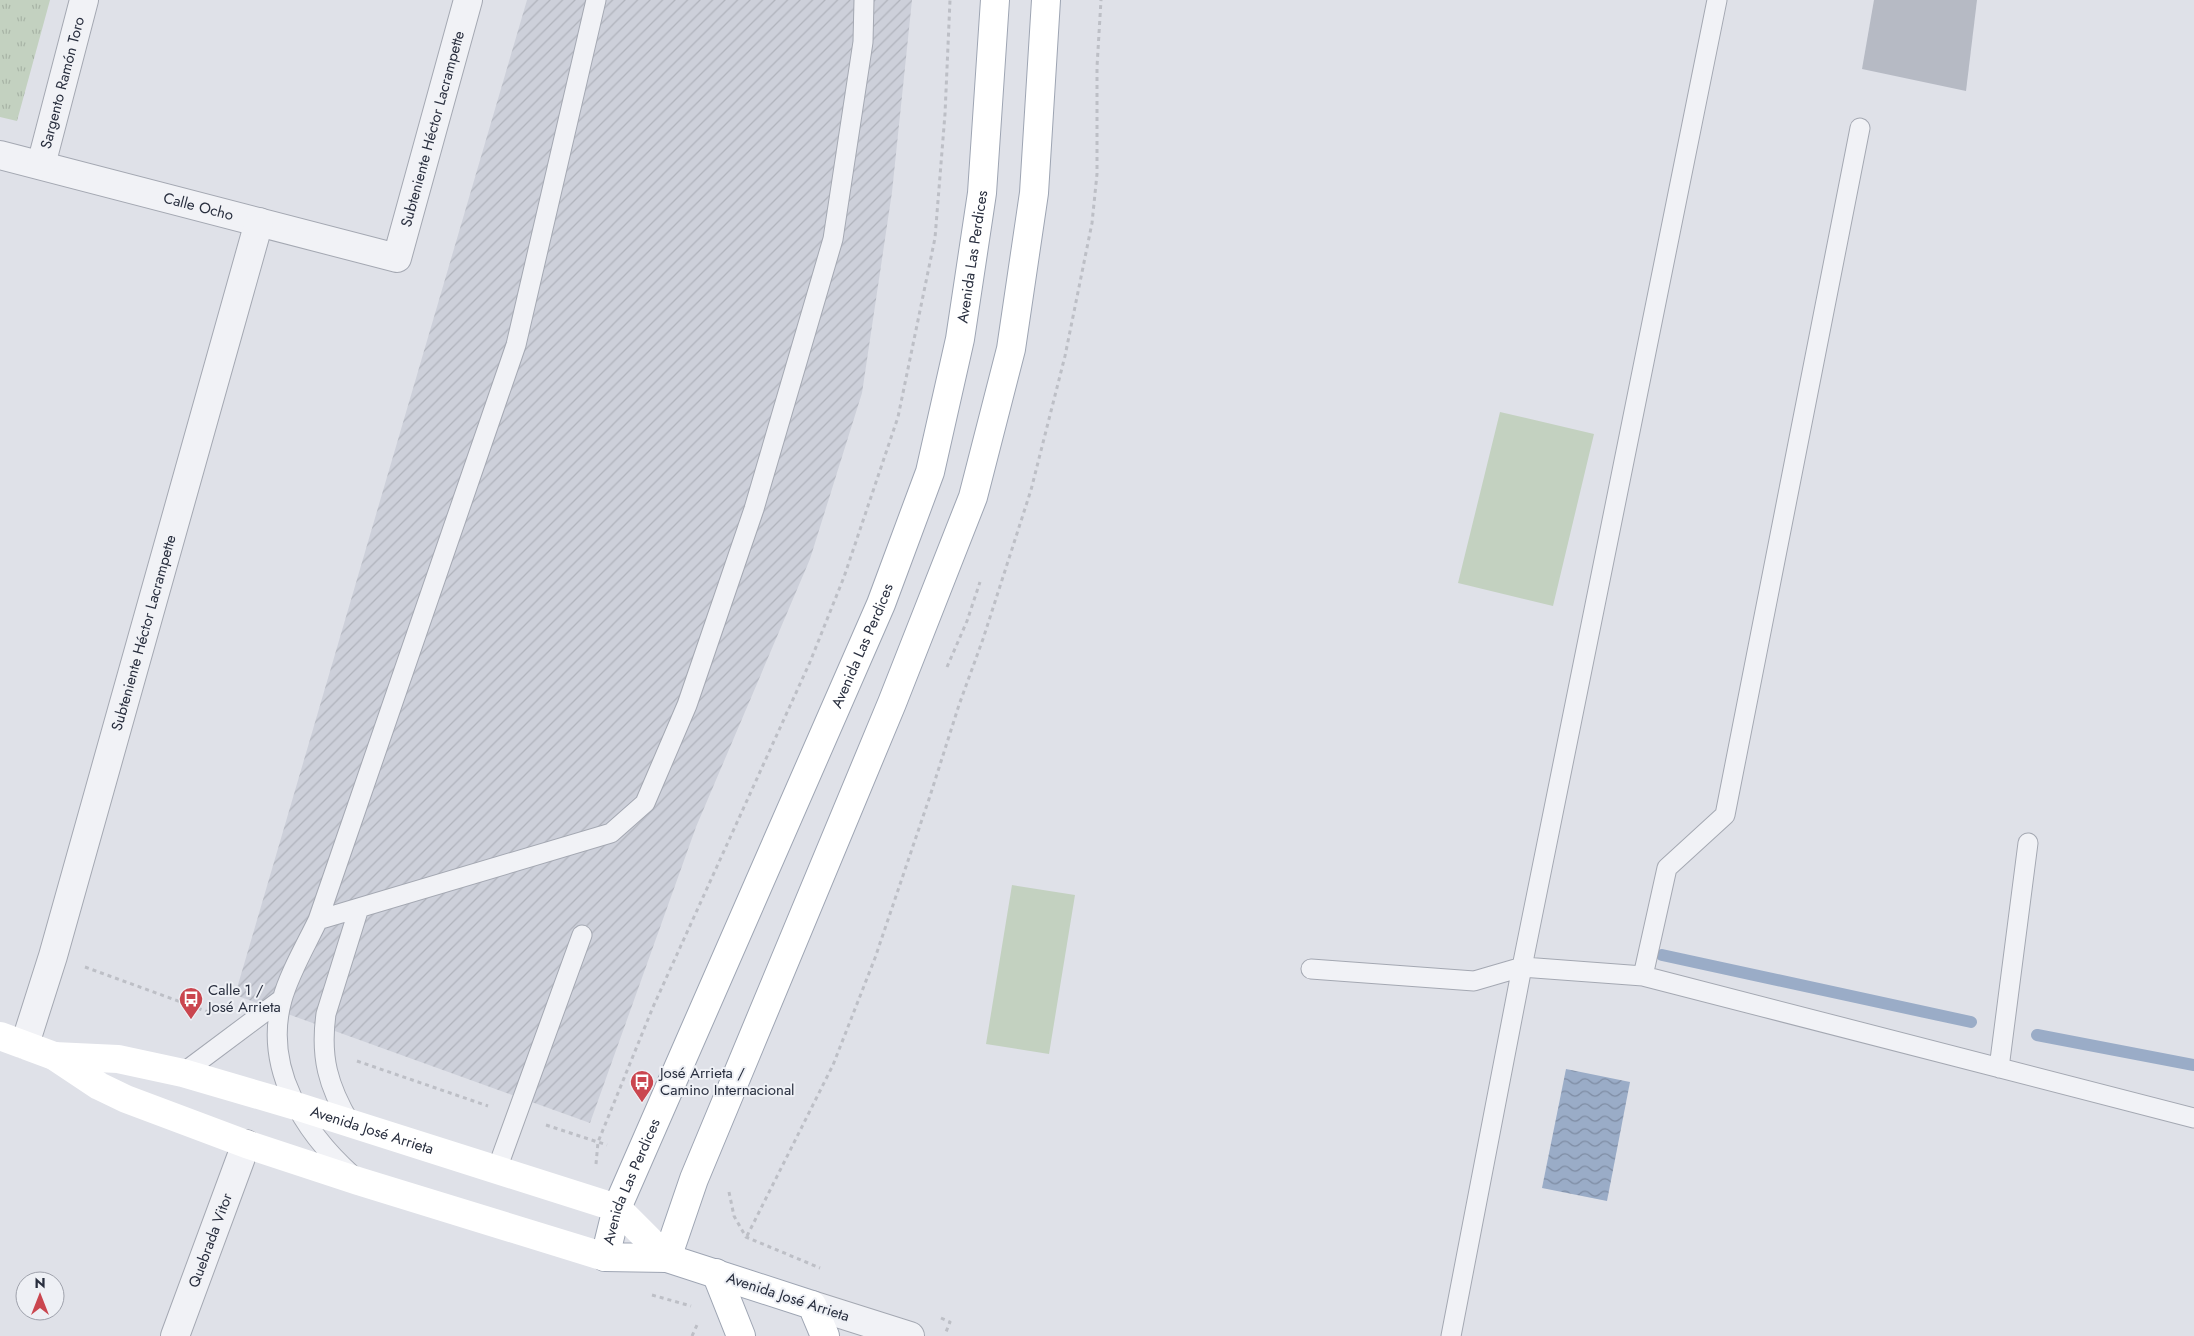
<svg xmlns="http://www.w3.org/2000/svg" width="2194" height="1336" font-family="Jost,sans-serif">
  <style>
    .industrial { fill: url(#industrial-furrows) }
    .grass { fill: #c3d1c0 }
    .park { fill: url(#park-tufts) }
    .water { fill: url(#water-waves) }
    .lines { fill: none; stroke-linecap: round; stroke-linejoin: round }
    .stream { stroke: #9aacc7; stroke-width: 12 }
    .building { fill: #b6bac4 }
    .service-casing { stroke: #a4a8b2; stroke-width: 21 }
    .minor-casing { stroke: #a4a8b2; stroke-width: 30 }
    .tertiary-casing { stroke: #a4a8b2; stroke-width: 30 }
    .primary-casing { stroke: #9ea5b3; stroke-width: 30 }
    .path { stroke: #bdbfc6; stroke-width: 3; stroke-dasharray: 4 4; stroke-linecap: butt }
    .service { stroke: #f1f2f6; stroke-width: 19 }
    .minor { stroke: #f1f2f6; stroke-width: 28 }
    .tertiary { stroke: #f1f2f6; stroke-width: 28 }
    .secondary { stroke: #fff; stroke-width: 28 }
    .primary { stroke: #fff; stroke-width: 28 }
    .labels { text-anchor: middle; stroke-width: 4; stroke-linejoin: round; paint-order: stroke }
    .street-label { font-size: 15px; fill: #282e3e; stroke: #eef0f5 }
    .poi-label { font-size: 15px; fill: #282e3e; stroke: #eef0f5; text-anchor: start }
  </style>
  <defs>
    <pattern id="industrial-furrows" width="10" height="10" patternUnits="userSpaceOnUse" patternTransform="scale(1.25)"><rect width="10" height="10" fill="#cdd0da"/><path d="M-1 1l2-2M0 10L10 0M9 11l2-2" fill="none" stroke="#b0b3bc"/></pattern>
    <pattern id="park-tufts" width="24" height="20" patternUnits="userSpaceOnUse" patternTransform="scale(1.25)"><rect width="24" height="20" fill="#c3d1c0"/><path d="M3 7l-1-3M5 7V3M7 7l1-3M15 17l-1-3M17 17v-4M19 17l1-3" fill="none" stroke="#a8b4a6"/></pattern>
    <pattern id="water-waves" width="16" height="10" patternUnits="userSpaceOnUse" patternTransform="scale(1.25)"><rect width="16" height="10" fill="#9aacc7"/><path d="M0 5q4-4 8 0t8 0" fill="none" stroke="#7e8ca3"/></pattern>
  </defs>
  <rect width="100%" height="100%" fill="#dfe1e8"/>
  <!-- industrial -->
  <path class="industrial" d="M527,0H912L892,192L862,393L810,559L696,827L590,1123L235,995Z"/>
  <!-- grass -->
  <path class="grass" d="M1500,412L1594,434L1553,606L1458,583Z
    M1012,885L1075,895L1049,1054L986,1044Z"/>
  <!-- park -->
  <path class="park" d="M0,0H50L17,121L0,117Z"/>
  <!-- water -->
  <path class="water" d="M1566,1069L1630,1082L1607,1201L1542,1188Z"/>
  <g class="lines">
    <!-- stream -->
    <path class="stream" d="M1662,955L1971,1022
      M2037,1035L2194,1065"/>
  </g>
  <!-- building -->
  <path class="building" d="M1874,0H1977L1966,91L1862,69Z"/>
  <g class="lines">
    <!-- service casing -->
    <g class="service-casing">
      <path id="service" d="M318,920L611,833L645,803L687,705L754,509L833,239L863,42L864,0
        M1311,969L1474,981L1522,967L1717,0
        M1643,976L1667,868L1725,815L1860,128
        M1999,1068L2028,843
        M183,1073L282,999
        M350,1123C328,1086 320,1057 326,1014L359,908
        M497,1169L582,935
        M352,1175C304,1132 263,1068 282,1000C289,974 306,945 318,920L516,345L596,0
        M1451,1336L1522,967L1643,976L2194,1118"/>
    </g>
    <!-- minor casing -->
    <g class="minor-casing">
      <g id="minor">
        <path id="s1" d="M0,155L397,258L468,0"/>
        <path id="s2" d="M41,165L84,0"/>
        <path id="s3" d="M25,1044L53,956L259,222"/>
        <path id="s4" d="M175,1336L246,1144"/>
      </g>
    </g>
    <!-- tertiary casing -->
    <g class="tertiary-casing">
      <path id="tertiary" d="M812,1305L910,1336"/>
    </g>
    <!-- primary casing -->
    <g class="primary-casing">
      <g id="primary">
        <path d="M667,1258L694,1179L892,703L973,497L1011,349L1034,193L1046,0"/>
        <path d="M716,1273L741,1336"/>
        <path id="s6" d="M825,1336L812,1305L667,1258L605,1257L617,1208L881,604L930,472L960,339L982,193L995,0"/>
      </g>
    </g>
    <!-- path -->
    <path class="path" d="M947,667L967,621L980,582
      M85,967L211,1013
      M357,1061L488,1106
      M546,1125L607,1145
      M596,1164L598,1142L653,1007L810,662L844,577L898,417L935,238L945,114L950,0
      M729,1192L734,1216L746,1237L820,1268
      M747,1236L833,1065L875,958L930,796L959,705L983,639L1031,490L1065,356L1092,223L1097,174V67L1101,0
      M652,1295L691,1306
      M941,1318L950,1322L946,1332
      M692,1336L697,1325"/>
    <!-- service -->
    <use href="#service" class="service"/>
    <!-- minor -->
    <use href="#minor" class="minor"/>
    <!-- tertiary -->
    <use href="#tertiary" class="tertiary"/>
    <!-- secondary -->
    <g class="secondary">
      <path d="M0,1036L54,1056L99,1086L126,1099L246,1144L358,1181L605,1257"/>
      <path id="s5" d="M54,1056L118,1059L183,1073L296,1106L617,1208L667,1258"/>
    </g>
    <!-- primary -->
    <use href="#primary" class="primary"/>
  </g>
  <!-- icons -->
  <defs>
    <g id="bus-pin" transform="scale(1.25)"><path d="M0 17L-7.5 6A9.5 9.5 0 1 1 7.5 6Z" fill="#ca464f" stroke="#eef0f5"/><path d="M-5-6H5V4H4V6H2V4H-2V6H-4V4H-5ZM-3.5-4V0h7V-4ZM-3.5 1.2v1.5H-2V1.2ZM2 1.2v1.5H3.5V1.2Z" fill="#fff"/></g>
  </defs>
  <g fill-rule="evenodd">
    <use href="#bus-pin" x="191" y="999"/>
    <use href="#bus-pin" x="642" y="1082"/>
  </g>
  <g class="labels">
    <!-- street labels -->
    <g class="street-label">
      <text dy="5" stroke="none"><textPath href="#s2" startOffset="85">Sargento Ramón Toro</textPath></text>
      <text dy="5" stroke="none"><textPath href="#s1" startOffset="544">Subteniente Héctor Lacrampette</textPath></text>
      <text dy="5" stroke="none"><textPath href="#s1" startOffset="205">Calle Ocho</textPath></text>
      <text dy="5" stroke="none"><textPath href="#s6" startOffset="1318">Avenida Las Perdices</textPath></text>
      <text dy="5" stroke="none"><textPath href="#s3" startOffset="428">Subteniente Héctor Lacrampette</textPath></text>
      <text dy="5" stroke="none"><textPath href="#s6" startOffset="912">Avenida Las Perdices</textPath></text>
      <text dy="5" stroke="none"><textPath href="#s5" startOffset="328">Avenida José Arrieta</textPath></text>
      <text dy="5" stroke="none"><textPath href="#s6" startOffset="328">Avenida Las Perdices</textPath></text>
      <text dy="5" stroke="none"><textPath href="#s4" startOffset="102">Quebrada Vitor</textPath></text>
      <text transform="translate(788 1297) rotate(18)" y="5">Avenida José Arrieta</text>
    </g>
    <!-- poi labels -->
    <g class="poi-label">
      <text x="208" y="995">Calle 1 /<tspan x="208" dy="17">José Arrieta</tspan></text>
      <text x="660" y="1078">José Arrieta /<tspan x="660" dy="17">Camino Internacional</tspan></text>
    </g>
  </g>
  <!-- north arrow -->
  <g transform="translate(40 1296)"><circle r="24" fill="#eef0f5" stroke="#9fa2ac"/>
  <path d="M0-4L9 19L0 12L-9 19Z" fill="#ca464f"/>
  <text y="-8" font-size="14" font-weight="bold" text-anchor="middle" fill="#282e3e">N</text>
  </g>
</svg>
